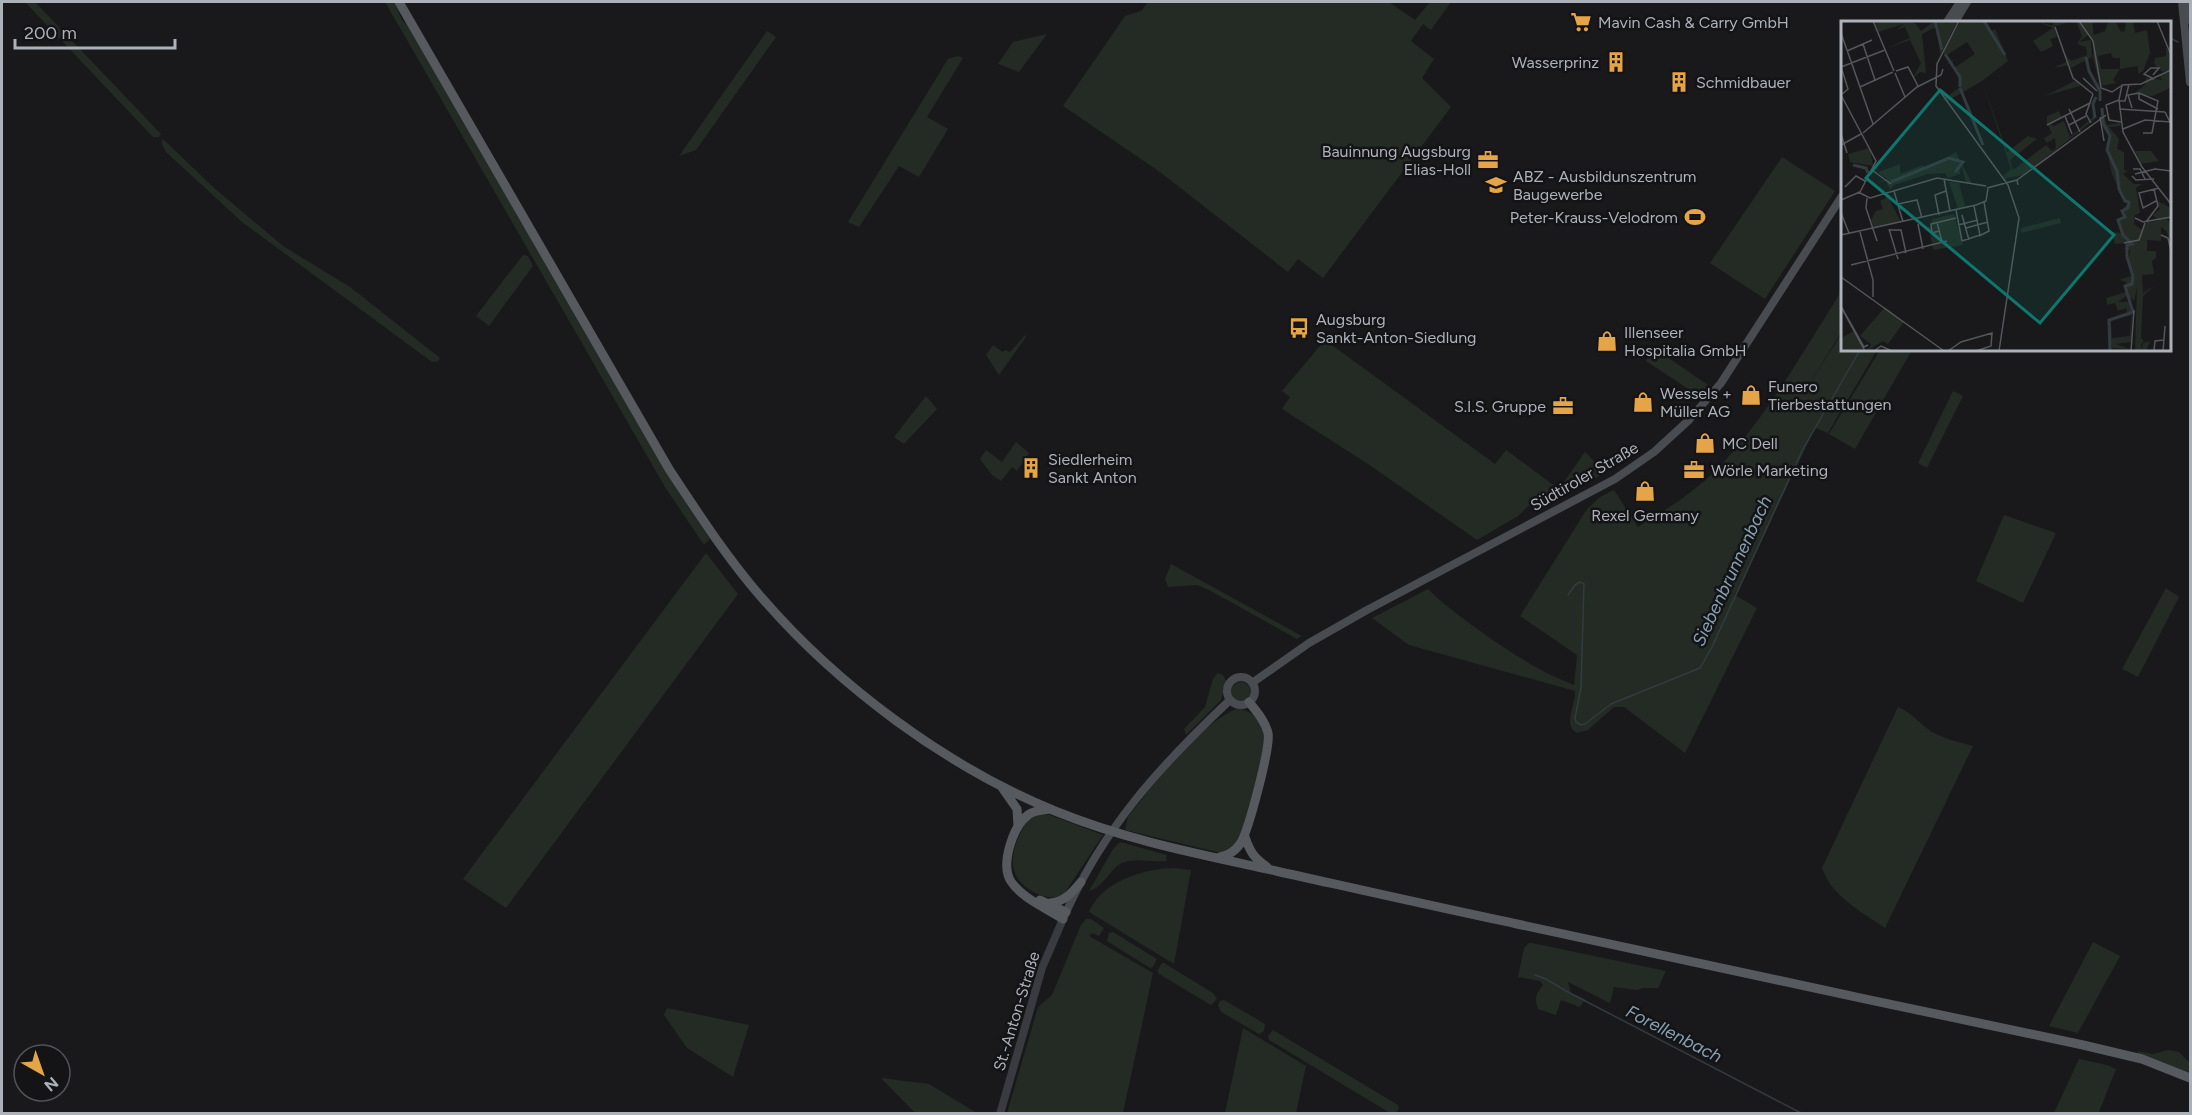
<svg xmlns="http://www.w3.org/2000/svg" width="2192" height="1115" font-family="Figtree,sans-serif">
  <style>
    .green { fill: #232b24 }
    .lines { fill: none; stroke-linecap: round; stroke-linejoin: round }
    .stream { stroke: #323b40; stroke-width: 1.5 }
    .tertiary { stroke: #3a3b40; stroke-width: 8 }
    .secondary { stroke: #484b4f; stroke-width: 8 }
    .primary { stroke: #56595e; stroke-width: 9 }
    .labels { text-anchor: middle; stroke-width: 5; stroke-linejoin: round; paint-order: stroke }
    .poi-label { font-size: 16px; fill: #acb1ba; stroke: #141416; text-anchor: start }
    .street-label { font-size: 16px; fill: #acb1ba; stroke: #141416 }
    .water-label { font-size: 18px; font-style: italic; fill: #86a0b2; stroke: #141416 }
    .inset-river { fill: none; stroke: #323b40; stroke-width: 3 }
    .inset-road { fill: none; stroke: #54565b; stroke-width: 1.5 }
    .view { fill: #0f766e; fill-opacity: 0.15; stroke: #0f766e; stroke-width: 3 }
    .inset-edge { fill: none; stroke: #acb1ba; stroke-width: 3 }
  </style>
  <rect width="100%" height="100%" fill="#19191b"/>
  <!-- green -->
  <path class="green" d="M25,2H35L161,134L159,137H153L150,134Z
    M385,2H394L402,20L408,26L679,493L710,539L704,545L665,487Z
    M1148,2H1389L1415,20L1430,2H1451L1431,30L1423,24L1411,41L1434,59L1422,78L1451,107L1323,278L1298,259L1288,272L1160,172L1063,106L1125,16L1141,11Z
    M767,31L776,37L696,150L679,156Z
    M1047,34L1019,72L998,64L1013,42Z
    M958,56L963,58L927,117L948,129L919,177L899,166L859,227L848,222L948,59Z
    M163,139L213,187L283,246L350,287L440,358L438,361L432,362L242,222L166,152L161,142Z
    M1782,157L1835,191L1765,299L1710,263Z
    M523,255L528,256L533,266L489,326L476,316Z
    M1842,290V331L1808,386L1842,333V350H1877L1828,433L1815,428L1735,595L1757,608L1685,753L1624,707H1614L1588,730L1577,733C1562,724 1576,705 1575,691L1409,645L1372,618L1428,589C1443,604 1460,616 1476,628C1508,651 1538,671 1574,685L1577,655L1520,616L1587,509L1600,497L1614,490L1638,527C1666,510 1693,493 1716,470C1767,417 1803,352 1842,290Z
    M1025,335L1026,337L999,375L986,355L993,345L1003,352L1005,350L1010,352Z
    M1325,340L1495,464L1506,450L1559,489L1585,452C1592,459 1599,465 1599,476L1552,501L1532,504L1527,507L1518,516L1477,540L1368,464L1282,409L1290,397L1282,391Z
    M1654,348L1708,385L1699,396L1646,361Z
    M1880,350H1912L1855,449L1829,434Z
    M1953,391L1963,396L1927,468L1918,463Z
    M926,396L937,409L904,444L894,437Z
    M1016,442L1029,453L1017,471L1012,467L1001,481L992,475L980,459L986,450L1002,462Z
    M2004,515L2056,533L2023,603L1976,581Z
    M706,553L738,594L506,908L463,879Z
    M1171,564L1302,636L1297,639L1209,590L1197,585L1168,587L1165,579Z
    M2166,588L2179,597L2138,677L2122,669Z
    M1218,673L1223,675L1226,681L1221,700L1186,735L1184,729L1205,707L1213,679Z
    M1231 692a10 10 0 1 1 20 0a10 10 0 1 1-20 0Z
    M1898,707C1911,712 1920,724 1932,732C1945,739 1959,742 1973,746L1885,928C1862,912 1831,896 1822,868Z
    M1238,708C1252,711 1263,721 1265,736C1266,747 1247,827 1241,836C1235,845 1230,851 1221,853L1125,830L1128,817C1154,784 1200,723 1238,708Z
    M1042,814L1050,815L1103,835L1064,894C1054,899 1048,898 1038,894C1001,877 1011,848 1028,819Z
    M1120,842L1167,855L1166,861C1152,863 1135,857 1122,863C1109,870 1105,886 1089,891L1113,849Z
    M1175,868L1191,870L1174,964L1089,912C1102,881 1145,868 1175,868Z
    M1086,919H1091L1104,928L1099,936L1092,933L1089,936L1153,973L1123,1113H1007L1038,1007L1052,995L1081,925Z
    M1113,932L1157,959L1153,967L1150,968L1107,941L1109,933Z
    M2093,942L2120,956L2078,1033L2049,1026Z
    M1529,943H1532L1666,971L1658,988H1643L1637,990L1614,987L1610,1003L1568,982L1571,993L1585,999L1580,1007L1561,1000L1556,1015L1538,1009C1534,998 1536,994 1543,985L1540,981L1518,977L1524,948Z
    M1162,963H1164L1213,993L1217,999L1211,1005L1159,974L1157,971Z
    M1224,1000L1265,1024L1264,1031L1259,1034L1221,1012L1218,1005L1220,1001Z
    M667,1008L749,1025L733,1077L687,1048L664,1015Z
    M1243,1028L1306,1066L1296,1113H1225Z
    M1273,1030L1398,1105L1399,1108L1396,1113H1390L1269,1040L1268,1036Z
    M2168,1050L2179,1052L2190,1063V1073L2138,1054L2137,1051L2153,1054Z
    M2079,1059L2107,1065L2116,1069L2099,1112L2054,1113Z
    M881,1078L929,1084L977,1113H915Z"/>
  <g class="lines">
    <!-- stream -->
    <path class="stream" d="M2170,38L2178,42
      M1568,595L1575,585L1580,582L1584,584L1581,688L1575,718L1576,722L1581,725L1585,724L1611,704L1700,668L1712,647L1803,449L1860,350
      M1535,975L1546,979L1566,991L1803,1114"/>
    <!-- tertiary -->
    <path class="tertiary" d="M1000,1114L1042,968L1063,919"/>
    <!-- secondary -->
    <path class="secondary" d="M2182,2L2190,82
      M2188,2L2190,20
      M1947,22L1960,2
      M1955,22L1967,2
      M1227 691a14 14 0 1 1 28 0a14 14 0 1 1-28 0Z
      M1252,683L1309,643L1367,610L1615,479L1654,452L1689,420L1721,383L1842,196
      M1064,917C1103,828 1160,766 1230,700"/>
    <!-- primary -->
    <path class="primary" d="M399,2L669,469C698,513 727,558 762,598C838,686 947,767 1055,811C1129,841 1199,854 1276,871C1357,889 1436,907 1517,924C1706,964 1894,1006 2083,1045L2142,1059L2190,1078
      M1001,786L1017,809L1018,827
      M1051,809C1044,810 1034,810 1028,815C1013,826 1001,863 1010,880C1021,898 1046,908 1063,919
      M1245,837C1250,852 1254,858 1267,867
      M1217,858C1227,855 1234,853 1240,844C1248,833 1271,746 1268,733C1265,721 1257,712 1249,702
      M1040,900L1066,912
      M1050,903C1064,902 1072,893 1081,882"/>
  </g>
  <!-- icons -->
  <defs>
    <g id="supermarket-bare" transform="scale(1.62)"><path d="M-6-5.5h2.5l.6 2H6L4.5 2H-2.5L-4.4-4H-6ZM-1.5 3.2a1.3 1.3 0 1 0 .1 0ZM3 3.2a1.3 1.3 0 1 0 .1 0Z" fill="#e5a547" stroke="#141416" stroke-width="2.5" paint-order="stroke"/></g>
    <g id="building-bare" transform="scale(1.62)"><path d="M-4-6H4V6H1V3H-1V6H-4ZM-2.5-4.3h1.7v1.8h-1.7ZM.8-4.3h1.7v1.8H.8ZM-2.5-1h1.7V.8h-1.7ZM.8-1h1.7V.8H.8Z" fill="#e5a547" stroke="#141416" stroke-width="2.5" paint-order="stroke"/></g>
    <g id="office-bare" transform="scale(1.62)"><path d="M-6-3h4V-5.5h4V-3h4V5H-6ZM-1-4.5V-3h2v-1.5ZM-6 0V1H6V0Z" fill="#e5a547" stroke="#141416" stroke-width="2.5" paint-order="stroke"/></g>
    <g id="school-bare" transform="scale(1.62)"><path d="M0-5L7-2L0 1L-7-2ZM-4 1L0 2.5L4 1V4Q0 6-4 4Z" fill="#e5a547" stroke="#141416" stroke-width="2.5" paint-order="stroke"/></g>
    <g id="stadium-bare" transform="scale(1.62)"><path d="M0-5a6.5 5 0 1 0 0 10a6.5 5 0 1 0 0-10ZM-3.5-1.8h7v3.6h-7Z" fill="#e5a547" stroke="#141416" stroke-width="2.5" paint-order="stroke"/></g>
    <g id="bus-bare" transform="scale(1.62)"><path d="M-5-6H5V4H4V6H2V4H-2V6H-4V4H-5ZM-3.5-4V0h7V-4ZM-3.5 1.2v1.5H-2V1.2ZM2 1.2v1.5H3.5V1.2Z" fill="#e5a547" stroke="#141416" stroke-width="2.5" paint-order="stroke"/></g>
    <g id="shop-bare" transform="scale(1.62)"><path d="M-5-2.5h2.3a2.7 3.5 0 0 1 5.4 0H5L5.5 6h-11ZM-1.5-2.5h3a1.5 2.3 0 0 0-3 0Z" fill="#e5a547" stroke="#141416" stroke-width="2.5" paint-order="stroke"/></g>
  </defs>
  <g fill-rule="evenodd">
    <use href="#supermarket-bare" x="1581" y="22"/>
    <use href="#building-bare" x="1616" y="62"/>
    <use href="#building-bare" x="1679" y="82"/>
    <use href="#office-bare" x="1488" y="160"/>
    <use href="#school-bare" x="1496" y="185"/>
    <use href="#stadium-bare" x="1695" y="217"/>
    <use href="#bus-bare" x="1299" y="328"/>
    <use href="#shop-bare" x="1607" y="341"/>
    <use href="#shop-bare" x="1751" y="395"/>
    <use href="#shop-bare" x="1643" y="402"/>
    <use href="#office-bare" x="1563" y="406"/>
    <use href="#shop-bare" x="1705" y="443"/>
    <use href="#building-bare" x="1031" y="468"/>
    <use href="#office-bare" x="1694" y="470"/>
    <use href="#shop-bare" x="1645" y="491"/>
  </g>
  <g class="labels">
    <!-- poi labels -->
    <g class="poi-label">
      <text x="1598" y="28">Mavin Cash &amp; Carry GmbH</text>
      <text x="1599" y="68" text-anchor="end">Wasserprinz</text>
      <text x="1696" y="88">Schmidbauer</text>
      <text x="1471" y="157" text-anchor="end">Bauinnung Augsburg<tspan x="1471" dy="18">Elias-Holl</tspan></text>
      <text x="1513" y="182">ABZ - Ausbildunszentrum<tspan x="1513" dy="18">Baugewerbe</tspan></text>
      <text x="1678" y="223" text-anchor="end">Peter-Krauss-Velodrom</text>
      <text x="1316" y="325">Augsburg<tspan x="1316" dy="18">Sankt-Anton-Siedlung</tspan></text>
      <text x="1624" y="338">Illenseer<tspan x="1624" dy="18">Hospitalia GmbH</tspan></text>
      <text x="1768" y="392">Funero<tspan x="1768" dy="18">Tierbestattungen</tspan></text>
      <text x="1660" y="399">Wessels +<tspan x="1660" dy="18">Müller AG</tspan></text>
      <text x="1546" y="412" text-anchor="end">S.I.S. Gruppe</text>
      <text x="1722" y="449">MC Dell</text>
      <text x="1048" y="465">Siedlerheim<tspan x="1048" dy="18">Sankt Anton</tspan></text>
      <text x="1711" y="476">Wörle Marketing</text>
      <text x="1645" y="521" text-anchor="middle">Rexel Germany</text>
    </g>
    <!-- street labels -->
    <g class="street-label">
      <text transform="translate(1584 476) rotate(-30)" y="6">Südtiroler Straße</text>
      <text transform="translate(1016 1011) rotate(-73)" y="6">St.-Anton-Straße</text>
    </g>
    <!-- water labels -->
    <g class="water-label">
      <text transform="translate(1732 571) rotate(-65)" y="6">Siebenbrunnenbach</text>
      <text transform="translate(1674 1034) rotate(27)" y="6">Forellenbach</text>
    </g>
  </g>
  <!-- overview -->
  <g transform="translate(1841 21)">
    <rect width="330" height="330" fill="#19191b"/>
    <path d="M38,0H67L75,3L80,10L93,0H117L99,34L97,5L81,13L85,52L79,51L72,57L80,42L69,19L44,28L69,17L64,6L55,9L63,3L37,11L34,2ZM120,0H143L149,11L154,8L167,40L141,60L105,81L102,78L118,67L119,58L109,42L103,45L102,55L103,45L109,41L102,31ZM126,21L134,33L113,47L110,42L114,39L110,40L106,34ZM195,0L212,5V0H230L213,6L216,16L209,18L212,25L200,31L192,20L212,7ZM235,0H251L253,14L264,10L268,0H274L280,11L284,10L285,0H292L294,12L306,9L309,32L302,50L297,53V45L279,48L272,59L276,62L259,65L252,36L253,21L247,14L238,21L250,19L251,36L230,47L239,65L204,75L236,59L228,44L213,47L227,40L225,34L230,40L246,34L245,26L236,23L241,15ZM270,32L272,37H279V48H260L257,35ZM325,26L330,35V49L322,51L313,43L314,37L325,35ZM330,50L329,67L312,75L292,73L304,64L305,57L321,59L319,55ZM141,60L166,131L187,115L196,118L169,139L172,149L205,124L211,130L215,127L214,117L206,122L203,118L211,112L206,102V95L218,90L220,96L207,102L213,105L223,100L229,116L253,95L254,98L183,154L165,157L166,162L162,155L170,148ZM263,95L266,104L279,102L280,105L268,106L278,118L276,128L283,131V149L287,150L282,153L293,163H301L295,167L299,192L294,194L293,203L301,209L306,201L317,200L312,194L319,188L315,179L328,186L329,195L325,196L330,205V225L326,211L320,206V220L306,219V230H315V237L311,240L313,253L301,254L302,272L313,265L302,275L300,317L303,320L300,323L301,329L302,322L309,320L305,330H294L296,266L293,280L287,274L277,281H291L290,321L275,323L289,328L267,327L268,299L287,293L285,287L277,290L274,282L266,284L265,277L285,271V261L278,259L293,254L287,243L289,229L283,228L287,222L274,223L271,211L282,212L278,199L284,196L280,190L288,181H283L271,153L266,129L269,114L261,102ZM290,294L289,315L271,317L270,300ZM29,127L32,145L9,141L7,133ZM294,130H310L318,140L300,143ZM115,131L131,163L125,161L120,144L119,153L107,157L104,152L87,153L53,164L49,169L45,160L36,162L46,158L37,151L59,143V153L82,144L84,148ZM108,161L118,162L124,185L117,188ZM45,172L60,201L33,207L30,199L35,190L42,188L39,180L45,177ZM113,193L122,224L92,229L88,207L84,206H90L91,198ZM219,197L220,202L180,212V207ZM44,286L63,301L47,323L42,320L26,330L30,323L19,315ZM13,310L24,330H1L0,317Z" fill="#232b24" fill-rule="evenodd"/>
    <path class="inset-river" d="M94,0L101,29M143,0L164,34M104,33L119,56V66M245,36L248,50L259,70V80M119,67L142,124M261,87L262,102L269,115L266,129L276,150L278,168L284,180L288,181L287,187L281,190L284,196L277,199L282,214L291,223L286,224V236L292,255L291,263L284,265L292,291L268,299L269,330M254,97L252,83L255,76M12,144L25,147L27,152M50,161L108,137L122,141L114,151"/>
    <path class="inset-road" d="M32,0L53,50M118,0L96,43L95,65L167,164L178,197L158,330M238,0L252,20L260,67L271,71L280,65M316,0L330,34M214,6L232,57L252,73M0,12L32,103M22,23L34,59M6,30L31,19M55,50L67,46L77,65M54,52L64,76M312,54L318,47H310L303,53L313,58M242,57L256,70M19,66L52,51M298,72V78L317,88M0,74L7,68L0,46L44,29M0,74L35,140L19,171L0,179M278,79L282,111L301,146L330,183M277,80H284L288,63M265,84L278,79L281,64L300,63L330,49M265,84L268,99L280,101M291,87L287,74L298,72L317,80L311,112H302M228,88L239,111M278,88L324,91M224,95L231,113M259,96L263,120M250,102L245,93L252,73M206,104L249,82M228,104L245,95M282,108L304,99L329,101L324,91M22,112L76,66L100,54L102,48M0,113L6,132M0,124L20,113M292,148H299L304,158M31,149L50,163M294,153L314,148L330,150M291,155L295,159L313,158M103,158L109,190M176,159L265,94M4,166L15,155L24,160M146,167L176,159L177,164M53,170L62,201M17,171L29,177L96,157L145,165M26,177L25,187L36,220M315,180L302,187L298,172L318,167M57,183L76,179L81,197M115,189L121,220M0,192L8,212M98,194L94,174L105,170M121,194L128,219M294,197L302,201L330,196M96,201L101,221M305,201L317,185L313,168M77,203L82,228M117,204L137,199M125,207L147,201M48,208L57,238M49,209H60L65,232M98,210L91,212L90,203L115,197M19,211L32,259V276M0,214L135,184L145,180L147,167M320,214L327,217L330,230M138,215L148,210L143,181M121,220L139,214L133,185M283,222L298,219L304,202M10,244L106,220M0,256L103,330M0,285L23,326L27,324M0,286L24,330M313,329L314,320L323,319M33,330L40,325L51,330M107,330L120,321L151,312L150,325L135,330M290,330L293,289M322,330L324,305"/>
    <path class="view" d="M99,69L273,214L199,302L25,157Z"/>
    <rect width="330" height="330" class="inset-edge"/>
  </g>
  <!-- border -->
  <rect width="2192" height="1115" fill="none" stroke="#acb1ba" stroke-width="6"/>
  <!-- north arrow -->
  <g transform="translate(42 1073) rotate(140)"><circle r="28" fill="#141416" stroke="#515358" stroke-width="1.5"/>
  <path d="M0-4.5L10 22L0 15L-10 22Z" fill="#e5a547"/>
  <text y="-9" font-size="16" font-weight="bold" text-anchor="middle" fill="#acb1ba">N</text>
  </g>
  <!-- scale -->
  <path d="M15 39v9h160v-9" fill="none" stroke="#acb1ba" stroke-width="3"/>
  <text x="24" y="39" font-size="18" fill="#acb1ba" stroke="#141416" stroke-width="4.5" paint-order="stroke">200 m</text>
</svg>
